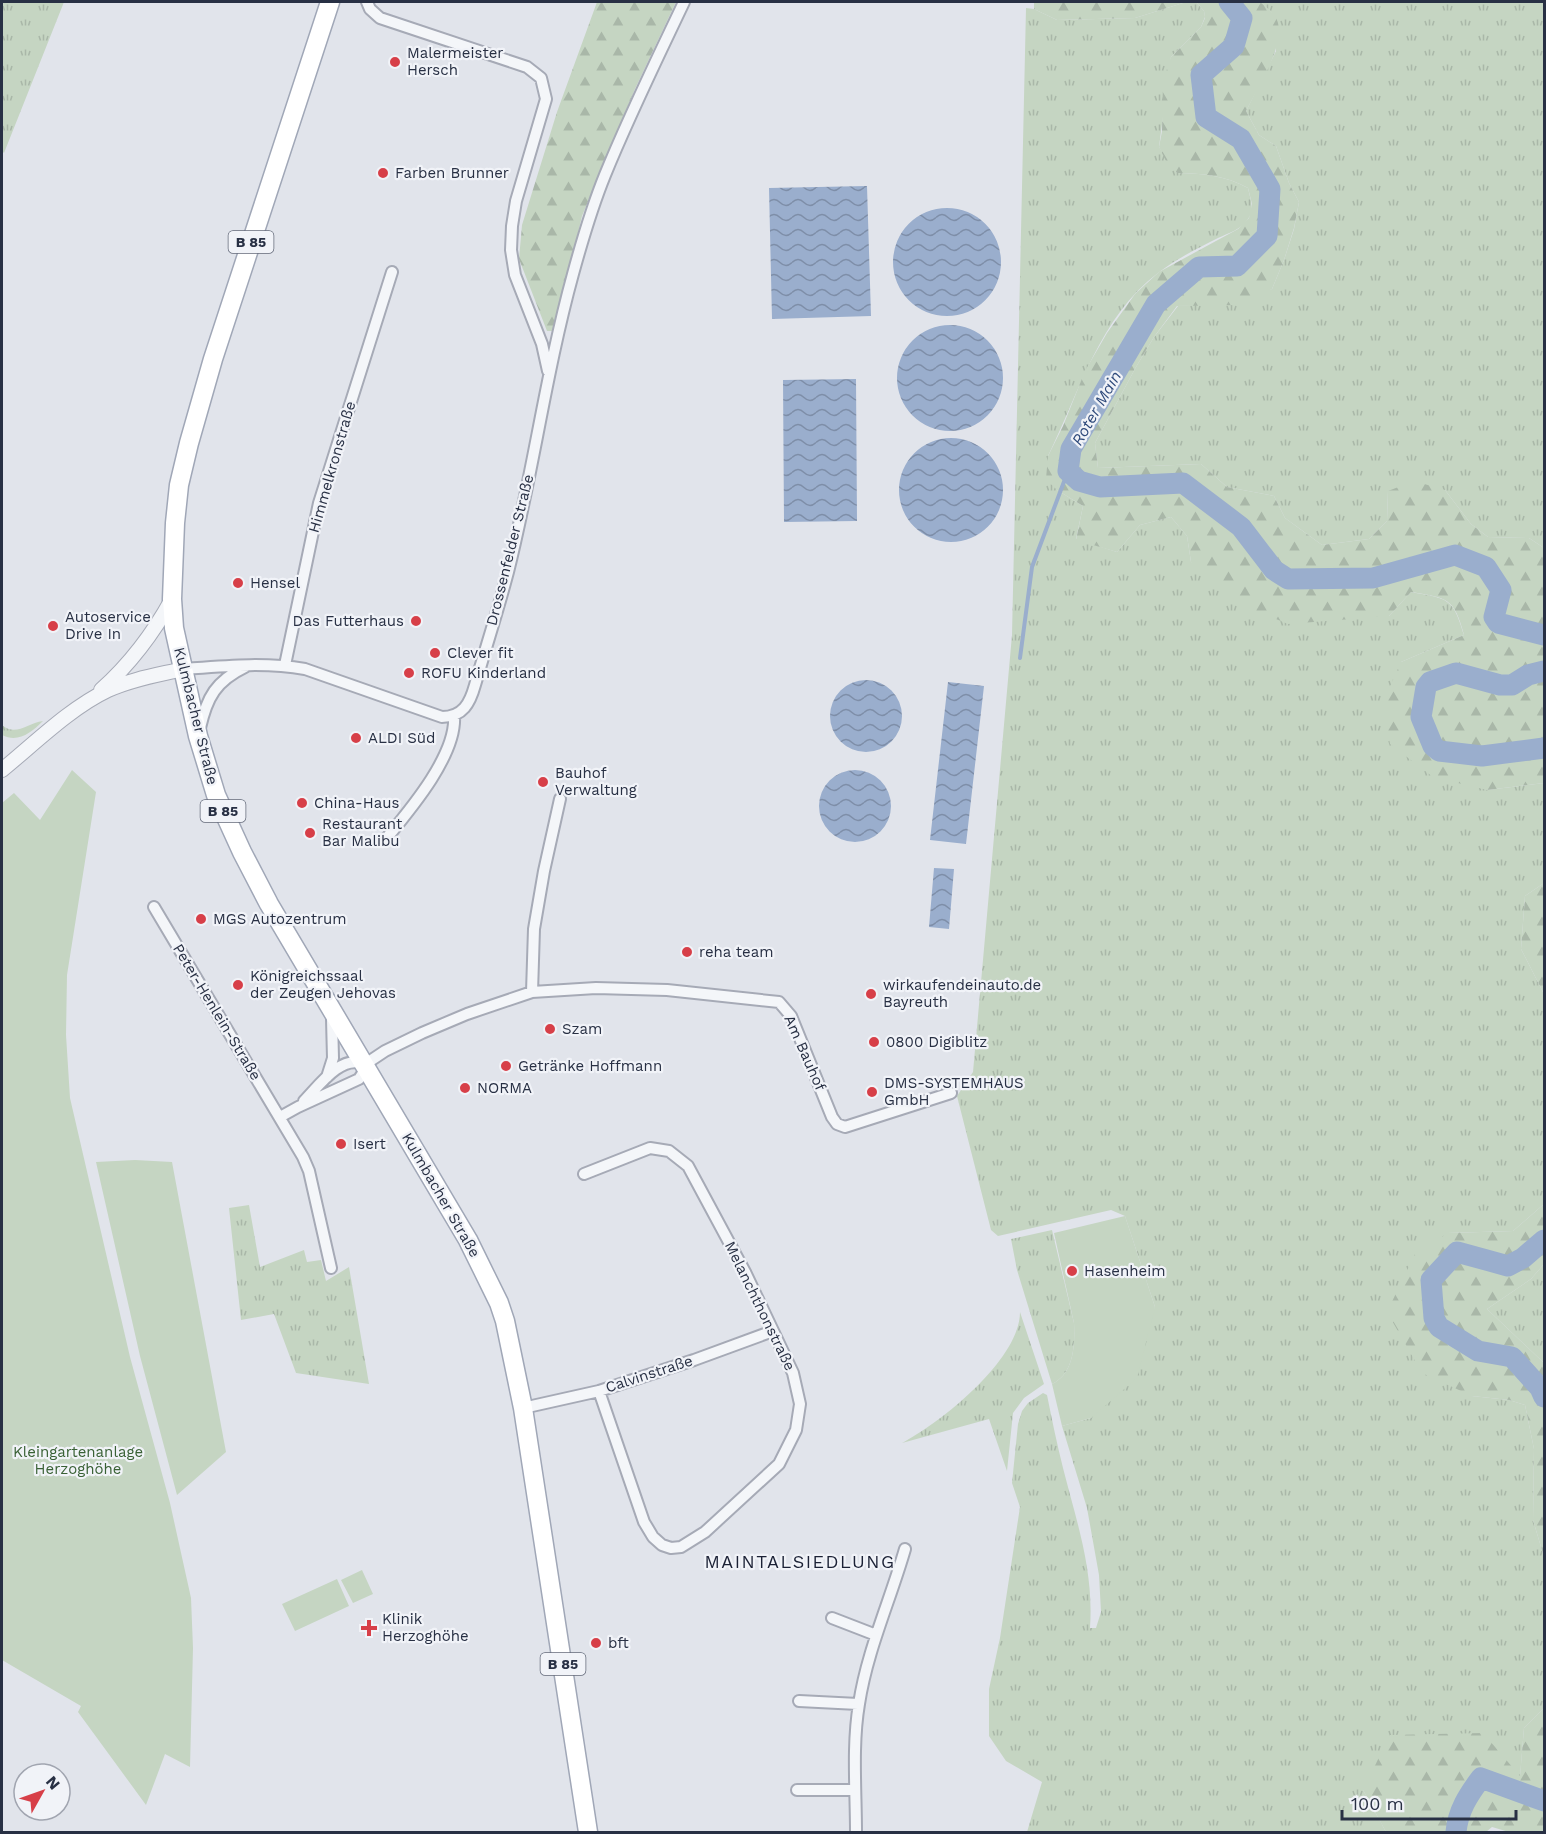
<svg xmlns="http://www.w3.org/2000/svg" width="1546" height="1834" font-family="'Work Sans',sans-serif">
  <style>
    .grass { fill: url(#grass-tufts) }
    .forest { fill: url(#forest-firs) }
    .green { fill: #c5d5c2 }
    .water { fill: url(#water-waves) }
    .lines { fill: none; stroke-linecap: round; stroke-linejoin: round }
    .stream { stroke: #9aaecd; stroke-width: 4 }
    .river { stroke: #9aaecd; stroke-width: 21 }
    .minor-casing { stroke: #a6aab6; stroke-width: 14 }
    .tertiary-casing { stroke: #a6aab6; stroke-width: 16 }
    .primary-casing { stroke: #a0a7b7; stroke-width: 21 }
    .minor { stroke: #f4f6f9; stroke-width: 10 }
    .tertiary { stroke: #f4f6f9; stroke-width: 14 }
    .primary { stroke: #fff; stroke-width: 18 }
    .poi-dot { fill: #d73f48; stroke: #f1f3f8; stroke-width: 2 }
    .labels { text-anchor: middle; stroke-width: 4.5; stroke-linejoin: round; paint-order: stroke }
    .shield { fill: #f1f3f8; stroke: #646a7a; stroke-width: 1.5 }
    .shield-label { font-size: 14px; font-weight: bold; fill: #283044 }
    .poi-label { font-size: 15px; fill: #283044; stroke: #f1f3f8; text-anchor: start }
    .street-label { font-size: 15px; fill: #283044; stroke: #f1f3f8 }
    .park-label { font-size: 15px; fill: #396135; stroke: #f1f3f8 }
    .water-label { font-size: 16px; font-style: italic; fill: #2f4a7b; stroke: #f1f3f8 }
    .quarter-label { font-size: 18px; letter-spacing: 1.5px; fill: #1b2135; stroke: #f1f3f8 }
  </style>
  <defs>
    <pattern id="grass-tufts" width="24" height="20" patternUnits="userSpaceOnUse" patternTransform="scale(1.5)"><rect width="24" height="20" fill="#c5d5c2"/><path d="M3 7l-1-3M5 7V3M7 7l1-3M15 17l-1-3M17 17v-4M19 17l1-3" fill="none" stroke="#a9b7a8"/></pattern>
    <pattern id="forest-firs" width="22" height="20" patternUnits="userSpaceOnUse" patternTransform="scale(1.5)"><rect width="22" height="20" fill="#c5d5c2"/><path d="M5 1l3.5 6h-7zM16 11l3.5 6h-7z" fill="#a9b7a8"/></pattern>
    <pattern id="water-waves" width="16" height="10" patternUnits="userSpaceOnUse" patternTransform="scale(1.5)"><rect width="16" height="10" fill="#9aaecd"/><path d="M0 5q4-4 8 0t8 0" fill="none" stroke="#7e8ea8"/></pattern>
  </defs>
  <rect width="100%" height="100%" fill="#e1e4eb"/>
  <!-- grass -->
  <path class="grass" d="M2,2H64L4,153L2,151Z
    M1260,2H1544V548L1529,538L1488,537L1471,524L1445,490L1388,491L1387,521L1369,539L1322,545L1285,518L1274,496L1227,487L1201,464L1098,468L1095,443L1136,367L1154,337L1178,306L1207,304L1272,289L1284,260L1294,229L1299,202L1289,183L1276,146L1259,135L1246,111L1276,51L1272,13Z
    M1183,3H1197L1204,11L1205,17L1201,27L1171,57L1159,147L1177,173C1201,173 1227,176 1248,188C1250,198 1255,209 1248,219C1242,229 1229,233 1218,238C1198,248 1176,259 1158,273C1100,316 1079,393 1048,456L1057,490L1083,506L1076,539L1117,552L1140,525L1171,517L1187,536L1191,562L1389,616L1411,592C1448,599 1453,597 1464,635L1401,662L1487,790L1544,783V883L1525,896L1521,949L1544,994V1204L1513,1231L1448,1233L1472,1396L1509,1400L1525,1405L1534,1449L1533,1520L1544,1557V1708L1524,1728L1520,1777L1363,1790L1386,1832H1027L1042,1782L1006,1761L989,1736V1689L1000,1638L1020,1507L1012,1483L1018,1424L1022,1411L1028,1403L1043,1393L1047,1395C1052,1420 1057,1444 1063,1468C1077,1523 1094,1571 1090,1628H1096L1101,1612L1099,1575L1087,1508L1062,1426L1091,1418L1155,1307L1125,1216L1111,1210L998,1236L991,1230L957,1096L973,1072L1012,635L1026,8L1034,9L1057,20L1135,18Z
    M43,721C31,733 18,743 2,735V725C16,737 27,723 43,721Z
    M249,1205L260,1267L304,1250L307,1262L321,1260L326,1281L349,1267L369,1384L296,1373L274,1314L241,1320L229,1208Z
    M1052,1230L1074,1323C1075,1345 1074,1374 1052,1384L1017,1270L1011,1239Z
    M1544,1264V1363L1487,1309L1531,1279Z
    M1020,1312L1044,1384L1024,1398L1013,1413L1007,1471L989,1419L902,1443C942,1422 1020,1359 1020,1312Z"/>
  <!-- forest -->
  <path class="forest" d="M597,2H676L635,89L582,216L555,331H547L519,259L522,225L557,112Z
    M1034,2H1260C1267,8 1276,14 1278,23C1284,48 1257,89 1246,111L1259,135L1276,146L1289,183L1299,202L1294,228L1284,260L1272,289L1240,305L1177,306L1154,337L1136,367L1095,443L1098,468L1201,464L1227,487L1274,496L1285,518L1322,545L1369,539L1387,521L1388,491L1414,481L1445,490L1471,524L1488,537L1529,538L1544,548V783L1487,790L1433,777L1390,744L1383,702L1401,662L1464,635C1454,597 1447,598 1411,592L1389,616L1288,624L1235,602L1191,562L1187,536L1171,517L1140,525L1117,552L1076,540L1083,506L1057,490L1046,479L1048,456L1063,426L1085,371L1107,333L1135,294L1159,272L1238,229L1249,218L1252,204L1248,188C1227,176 1201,173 1177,173L1166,161L1159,147L1162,131L1163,81L1171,57L1201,27L1205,18L1204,11L1197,3H1183L1135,18L1057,20L1034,9Z
    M1544,883V994L1521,949L1525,896Z
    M1544,1204V1264L1531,1279L1487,1309L1544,1363V1557L1533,1520L1534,1449L1525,1405L1509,1400L1472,1396L1422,1373L1387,1312L1415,1254L1448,1233L1513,1231Z
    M1544,1708V1832H1509L1492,1827L1486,1832H1386L1363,1790L1390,1735L1483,1733L1520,1776L1524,1728Z"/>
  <!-- green -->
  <path class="green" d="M72,770L96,792L67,975L66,1035L70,1098L130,1357L170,1503L191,1598L193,1648L190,1767L165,1754L146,1805L78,1712L81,1706L2,1660V803L14,793L40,820Z
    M135,1160L172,1162L226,1452L177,1495L140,1356L96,1162Z
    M1125,1216L1155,1307L1137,1378L1091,1418L1062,1426L1052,1384C1074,1374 1075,1345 1074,1323L1054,1233Z
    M362,1570L373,1594L353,1603L341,1580Z
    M337,1579L349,1606L295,1631L282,1604Z"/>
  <!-- water -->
  <path class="water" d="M867,186L871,316L772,319L769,188Z
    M893 262a54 54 0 1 1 108 0a54 54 0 1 1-108 0Z
    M897 378a53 53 0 1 1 106 0a53 53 0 1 1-106 0Z
    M856,379L857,521L784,522L783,380Z
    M899 490a52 52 0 1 1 104 0a52 52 0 1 1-104 0Z
    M830 716a36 36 0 1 1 72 0a36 36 0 1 1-72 0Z
    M948,682L984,686L966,844L930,840Z
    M819 806a36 36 0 1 1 72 0a36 36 0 1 1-72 0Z
    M934,868L954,869L949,929L929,927Z"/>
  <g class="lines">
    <!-- stream -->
    <path class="stream" d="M1020,658L1032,567L1068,471"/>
    <!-- river -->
    <path class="river" d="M1229,2L1242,18L1234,46L1201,75L1206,117L1241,139L1270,189L1267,236L1237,266L1199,267L1156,304L1071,449L1068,471L1079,481L1100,487L1183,483L1241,527L1274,570L1288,579L1373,578L1455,555L1486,567L1501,590L1494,617L1498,623L1544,635
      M1544,671L1528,675L1512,685H1500L1456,673L1430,682L1426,687L1421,717L1433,746L1439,751L1482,756L1544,748
      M1544,1240L1523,1258L1508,1266L1457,1252L1431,1280L1434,1318L1439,1327L1478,1351L1512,1357L1540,1388L1544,1397
      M1456,1832C1458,1811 1468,1795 1481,1778L1544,1801"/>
    <!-- minor casing -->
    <g class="minor-casing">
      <path id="minor" d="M367,2L370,9L380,18L527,67L541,78L546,99L516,201L512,226L511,250L515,275L542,344L548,371
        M285,665L319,503L392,272
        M183,669C224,666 265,662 305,669L442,717C463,717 470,703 475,685C486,647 498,610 508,572C533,473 546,372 573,274C582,241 592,207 605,175C629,116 657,59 684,2
        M200,728C207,697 216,681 245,667
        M385,840C409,811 457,755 454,716
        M154,907L303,1157L309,1171L331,1268
        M532,992L534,929L544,871L560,799
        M364,1065L385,1051L422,1033L467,1014L532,992L596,988L667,990L779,1002L791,1016L832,1117L837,1124L845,1127L951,1093
        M327,1077L333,1058L332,1019
        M304,1101C318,1087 341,1054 363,1064
        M280,1117L298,1107L359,1079L363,1073L364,1065
        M584,1174L650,1148L669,1151L688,1166L745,1272L793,1373L800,1404L796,1430L779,1464L705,1532L681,1547L671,1548L662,1545L653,1537L644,1522L599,1391
        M523,1408L599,1391L694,1360L773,1331
        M832,1618L876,1635
        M799,1701L858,1704
        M797,1790H855
        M856,1832C856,1791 852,1745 859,1704C867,1651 890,1601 905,1549"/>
    </g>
    <!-- tertiary casing -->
    <g class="tertiary-casing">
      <path id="tertiary" d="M101,690C131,663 153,634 172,599
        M2,770C34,744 70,708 108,690C132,679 158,675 183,669"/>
    </g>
    <!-- primary casing -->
    <g class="primary-casing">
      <path id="primary" d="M330,2L213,359L189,443L179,485L175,523L172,599L174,628L198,736L216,795L242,852L269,904L468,1240L499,1303L505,1321L523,1408L588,1832"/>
    </g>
    <!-- minor -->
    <use href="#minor" class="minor"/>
    <!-- tertiary -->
    <use href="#tertiary" class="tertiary"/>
    <!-- primary -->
    <use href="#primary" class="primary"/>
  </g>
  <!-- markers -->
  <g class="poi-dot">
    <circle cx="395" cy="62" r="6"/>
    <circle cx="383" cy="173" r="6"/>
    <circle cx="238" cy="583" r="6"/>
    <circle cx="416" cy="621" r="6"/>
    <circle cx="53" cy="626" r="6"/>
    <circle cx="435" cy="653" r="6"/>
    <circle cx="409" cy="673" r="6"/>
    <circle cx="356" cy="738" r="6"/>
    <circle cx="543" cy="782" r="6"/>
    <circle cx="302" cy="803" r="6"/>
    <circle cx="310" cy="833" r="6"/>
    <circle cx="201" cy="919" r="6"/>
    <circle cx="687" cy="952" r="6"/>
    <circle cx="238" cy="985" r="6"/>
    <circle cx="871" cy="994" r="6"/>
    <circle cx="550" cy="1029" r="6"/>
    <circle cx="874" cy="1042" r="6"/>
    <circle cx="506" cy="1066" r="6"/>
    <circle cx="465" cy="1088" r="6"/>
    <circle cx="872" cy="1092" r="6"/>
    <circle cx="341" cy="1144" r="6"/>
    <circle cx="1072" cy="1271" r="6"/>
    <path d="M366 1619h6v6h6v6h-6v6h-6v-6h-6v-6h6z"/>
    <circle cx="596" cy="1643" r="6"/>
  </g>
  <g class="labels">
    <!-- shield labels -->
    <g class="shield">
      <rect x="228.5" y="231" width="45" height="22" rx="4.5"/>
      <rect x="200.5" y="800" width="45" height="22" rx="4.5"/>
      <rect x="540.5" y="1653" width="45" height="22" rx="4.5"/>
    </g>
    <g class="shield-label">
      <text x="251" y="247">B 85</text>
      <text x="223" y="816">B 85</text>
      <text x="563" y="1669">B 85</text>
    </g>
    <!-- poi labels -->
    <g class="poi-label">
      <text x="407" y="58">Malermeister<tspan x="407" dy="17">Hersch</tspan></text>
      <text x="395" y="178">Farben Brunner</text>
      <text x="250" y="588">Hensel</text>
      <text x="65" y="622">Autoservice<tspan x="65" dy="17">Drive In</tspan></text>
      <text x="404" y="626" text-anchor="end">Das Futterhaus</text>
      <text x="447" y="658">Clever fit</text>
      <text x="421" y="678">ROFU Kinderland</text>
      <text x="368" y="743">ALDI Süd</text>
      <text x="555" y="778">Bauhof<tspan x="555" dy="17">Verwaltung</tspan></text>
      <text x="314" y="808">China-Haus</text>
      <text x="322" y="829">Restaurant<tspan x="322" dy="17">Bar Malibu</tspan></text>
      <text x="213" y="924">MGS Autozentrum</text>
      <text x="699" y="957">reha team</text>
      <text x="250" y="981">Königreichssaal<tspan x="250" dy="17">der Zeugen Jehovas</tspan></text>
      <text x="883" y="990">wirkaufendeinauto.de<tspan x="883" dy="17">Bayreuth</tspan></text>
      <text x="562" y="1034">Szam</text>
      <text x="886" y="1047">0800 Digiblitz</text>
      <text x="518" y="1071">Getränke Hoffmann</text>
      <text x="884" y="1088">DMS-SYSTEMHAUS<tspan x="884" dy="17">GmbH</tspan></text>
      <text x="477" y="1093">NORMA</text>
      <text x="353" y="1149">Isert</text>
      <text x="1084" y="1276">Hasenheim</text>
      <text x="382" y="1624">Klinik<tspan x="382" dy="17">Herzoghöhe</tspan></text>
      <text x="608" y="1648">bft</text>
    </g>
    <!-- street labels -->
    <g class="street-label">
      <text transform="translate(332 467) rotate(-74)" y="5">Himmelkronstraße</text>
      <text transform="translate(510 550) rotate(-76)" y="5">Drossenfelder Straße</text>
      <text transform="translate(196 716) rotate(76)" y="5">Kulmbacher Straße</text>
      <text transform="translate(217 1012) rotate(59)" y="5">Peter-Henlein-Straße</text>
      <text transform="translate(805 1053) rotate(66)" y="5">Am Bauhof</text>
      <text transform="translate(441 1195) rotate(60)" y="5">Kulmbacher Straße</text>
      <text transform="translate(760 1306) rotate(64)" y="5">Melanchthonstraße</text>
      <text transform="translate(649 1374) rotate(-18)" y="5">Calvinstraße</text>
    </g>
    <!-- park labels -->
    <g class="park-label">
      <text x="78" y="1457">Kleingartenanlage<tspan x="78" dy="17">Herzoghöhe</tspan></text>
    </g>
    <!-- water labels -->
    <g class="water-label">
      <text transform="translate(1096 408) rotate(-60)" y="6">Roter Main</text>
    </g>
    <!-- quarter labels -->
    <g class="quarter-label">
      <text x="800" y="1568">MAINTALSIEDLUNG</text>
    </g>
  </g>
  <!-- border -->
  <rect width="1546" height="1834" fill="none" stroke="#283044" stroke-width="6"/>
  <!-- north arrow -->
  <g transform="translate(42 1792) rotate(50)"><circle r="28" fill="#f1f3f8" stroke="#a1a5b0" stroke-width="1.5"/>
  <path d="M0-4.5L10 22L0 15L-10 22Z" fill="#d73f48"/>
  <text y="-9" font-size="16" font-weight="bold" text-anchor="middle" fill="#283044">N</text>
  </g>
  <!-- scale -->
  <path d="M1342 1810v9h174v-9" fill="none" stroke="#283044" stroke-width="3"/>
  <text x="1351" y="1810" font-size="18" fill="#283044" stroke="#f1f3f8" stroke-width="4.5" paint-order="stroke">100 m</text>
</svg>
